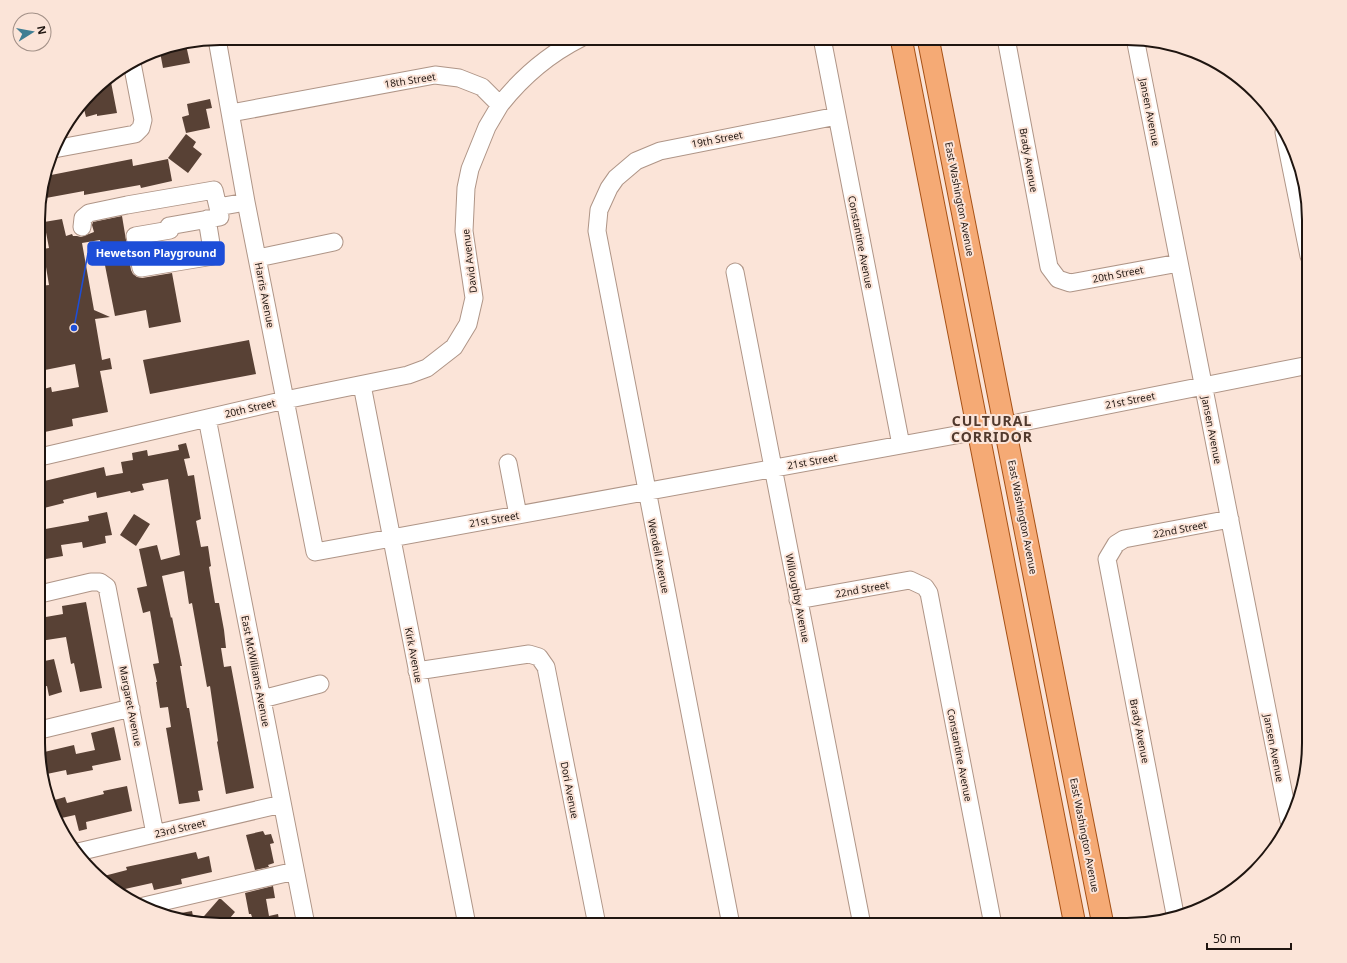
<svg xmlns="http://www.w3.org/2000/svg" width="1347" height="963" font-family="'Noto Sans',sans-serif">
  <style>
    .building { fill: #584135 }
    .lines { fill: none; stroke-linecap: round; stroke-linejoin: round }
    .minor-casing { stroke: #af9587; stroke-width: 19 }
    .major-casing { stroke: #a65116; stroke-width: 23 }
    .minor { stroke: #fff; stroke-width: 17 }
    .major { stroke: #f5aa75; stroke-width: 21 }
    .labels { text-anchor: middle; stroke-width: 4; stroke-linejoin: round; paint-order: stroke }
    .street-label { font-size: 10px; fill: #1f1510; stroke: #fbe4d8 }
    .district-label { font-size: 14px; font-weight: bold; letter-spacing: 1px; fill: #513a2e; stroke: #fbe4d8 }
    .rim { fill: none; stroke: #1f1510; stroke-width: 2 }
    .leader { fill: none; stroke: #1d4ed8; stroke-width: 1.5 }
    .callout-dot { fill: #1d4ed8; stroke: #fbe4d8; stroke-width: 1.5 }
    .callout { fill: #1d4ed8; stroke: #1d4ed8; stroke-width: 1.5 }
    .callout-label { font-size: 11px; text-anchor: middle; font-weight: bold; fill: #fff }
  </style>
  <rect width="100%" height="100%" fill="#fbe4d8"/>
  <!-- building -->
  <path class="building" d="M186,45L190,63L163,68L160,52L171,49L170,48Z
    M110,77L117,113L97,116V114L86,117L83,105L100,83Z
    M210,99L212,108L206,109L210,128L186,133L182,117L189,115L187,104Z
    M186,134L196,142L193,147L202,154L188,173L168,158Z
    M132,159L133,166L168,159L172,181L141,188L140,185L84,195V191L46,198L44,182L46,176Z
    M122,216L131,270L133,274L137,277L142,278L172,273L181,322L149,328L146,310L115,316L100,240L82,243L94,310L110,317L95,319L102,360L110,358L112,369L100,371L108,412L72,419L73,426L40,433V390L51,387L52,392L79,387L75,364L40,371V286L49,285L43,249L49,248L44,222L62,219L66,236L72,234L73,236H77L81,237L94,232L92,225L93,222Z
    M249,340L256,374L150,394L143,360Z
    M186,443L190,458L184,459L188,476L194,475L201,519L196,521L201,547L208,546L211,566L209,567L215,603H219L224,630L226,648H221L224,667L231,666L254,788L226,794L217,742L218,741L210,686L207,687L192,603L189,604L184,571L162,576L171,618L172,617L182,666H180L187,708H189L203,790L198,791L200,801L179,804L166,728L171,727L168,707L160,708L156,682H157L153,664L159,663L150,611L143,613L137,588L147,586L139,549L157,545L161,560L180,555L168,479L142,484L144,490L131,493L130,491L97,498L96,492L63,500L64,503L40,509V482L104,467L106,476L123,473L121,462L133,460L132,453L147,450L148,456L179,450L178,445Z
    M107,512L112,535L105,536L106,543L83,548L82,542L61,545L63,556L40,560V530L89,521L88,516Z
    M134,514L150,524L136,546L120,535Z
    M86,602L102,688L80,692L74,663L71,664L66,637L40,641V618L63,614L62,606Z
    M54,659L62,692L49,696L47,686L40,687V662Z
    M114,727L121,760L92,766L93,770L67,775L66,770L42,775L40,767V753L74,745L76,754L95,750L91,733Z
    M127,786L132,811L86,822L87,829L79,831L75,815L57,819L51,801L65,797L67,803L104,794L103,791Z
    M263,831L265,835L271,834L274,843L270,844L274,863L268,865L269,867L255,870L246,835Z
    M196,852L198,859L209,856L212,872L181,879L182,884L154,890L152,883L116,891L109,887L100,877L127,870L126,867Z
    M273,886L275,898L266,899L269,916L278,914L280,925H248V920H253L251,914H249L245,893Z
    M219,899H221L235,912L230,918H226L233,925H208L198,923Z
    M192,911L194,922L165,916Z"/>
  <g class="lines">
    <!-- minor casing -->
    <g class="minor-casing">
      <path id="minor" d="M822,38L901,445
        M1006,38L1049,267L1058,279L1070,283L1179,263
        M1135,38L1289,821
        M217,39L246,202L315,552L967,433L1309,365
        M231,113L435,75L459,78L482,87L500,105C522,77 549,54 581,38
        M1284,132L1309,256
        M54,149L135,134L141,128L143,120L132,63
        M207,219L213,256L141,268L135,236L170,230L169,226L220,217L218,207L246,202
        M82,227L83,218L89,213L127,205L214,190L218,207
        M258,258L334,242
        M735,272L862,925
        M362,385L467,925
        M207,418L306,925
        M40,457L285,400L408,375L427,368L454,347L468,324L474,298L464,231L466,188L470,169L487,127L500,105
        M508,463L518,515
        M40,594L91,582H100L107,587L155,834
        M798,600L910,580L925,587L929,593L993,925
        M417,671L529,654L539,657L546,667L597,925
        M262,699L320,684
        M40,730L131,708
        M78,852L282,804
        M144,906L295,871
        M1175,914L1107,559L1116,544L1124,539L1230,519
        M731,925L597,231L599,210L609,188L616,178L636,161L660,151L837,116"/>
    </g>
    <!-- major casing -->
    <g class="major-casing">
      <path id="major" d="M901,38L1075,925
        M928,38L1103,925"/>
    </g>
    <!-- minor -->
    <use href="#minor" class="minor"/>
    <!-- major -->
    <use href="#major" class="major"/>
  </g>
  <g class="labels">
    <!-- street labels -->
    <g class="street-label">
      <text transform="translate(410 80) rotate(-9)" y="4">18th Street</text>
      <text transform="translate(1150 112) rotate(79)" y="4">Jansen Avenue</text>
      <text transform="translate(717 139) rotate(-11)" y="4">19th Street</text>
      <text transform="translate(1029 160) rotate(80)" y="4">Brady Avenue</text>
      <text transform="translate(960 199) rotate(79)" y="4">East Washington Avenue</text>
      <text transform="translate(861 242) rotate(79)" y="4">Constantine Avenue</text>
      <text transform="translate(469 261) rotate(-97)" y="4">David Avenue</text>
      <text transform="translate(1118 274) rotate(-11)" y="4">20th Street</text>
      <text transform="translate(265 295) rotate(79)" y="4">Harris Avenue</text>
      <text transform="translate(1130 400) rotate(-11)" y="4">21st Street</text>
      <text transform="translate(250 408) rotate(-13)" y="4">20th Street</text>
      <text transform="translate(1212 430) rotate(79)" y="4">Jansen Avenue</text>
      <text transform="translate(812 461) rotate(-10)" y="4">21st Street</text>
      <text transform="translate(1023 517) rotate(79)" y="4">East Washington Avenue</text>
      <text transform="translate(494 519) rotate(-10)" y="4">21st Street</text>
      <text transform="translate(1180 529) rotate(-11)" y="4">22nd Street</text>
      <text transform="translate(659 556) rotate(79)" y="4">Wendell Avenue</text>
      <text transform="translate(862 589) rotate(-10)" y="4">22nd Street</text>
      <text transform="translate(798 598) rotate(79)" y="4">Willoughby Avenue</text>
      <text transform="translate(414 655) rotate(79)" y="4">Kirk Avenue</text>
      <text transform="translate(256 671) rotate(79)" y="4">East McWilliams Avenue</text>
      <text transform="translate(131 706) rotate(79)" y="4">Margaret Avenue</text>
      <text transform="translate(1140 731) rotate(79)" y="4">Brady Avenue</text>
      <text transform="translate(1274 748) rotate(79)" y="4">Jansen Avenue</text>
      <text transform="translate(960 755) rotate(79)" y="4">Constantine Avenue</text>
      <text transform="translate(570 790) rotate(79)" y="4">Dori Avenue</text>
      <text transform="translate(180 828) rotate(-13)" y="4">23rd Street</text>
      <text transform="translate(1085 835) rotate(79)" y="4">East Washington Avenue</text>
    </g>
    <!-- district labels -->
    <g class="district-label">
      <text x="992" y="426">CULTURAL<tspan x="992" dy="16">CORRIDOR</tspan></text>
    </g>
  </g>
  <!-- crop -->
  <path d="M0 0H1347V963H0ZM220 45H1127A175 175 0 0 1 1302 220V743A175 175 0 0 1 1127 918H220A175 175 0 0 1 45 743V220A175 175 0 0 1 220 45Z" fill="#fbe4d8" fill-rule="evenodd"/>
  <path class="rim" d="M220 45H1127A175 175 0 0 1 1302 220V743A175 175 0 0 1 1127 918H220A175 175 0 0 1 45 743V220A175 175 0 0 1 220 45Z"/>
  <!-- callouts -->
  <path class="leader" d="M74 328L88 253"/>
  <circle class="callout-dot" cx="74" cy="328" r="4"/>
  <rect class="callout" x="88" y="242" width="136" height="23" rx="4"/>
  <g class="callout-label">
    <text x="156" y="257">Hewetson Playground</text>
  </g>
  <!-- north arrow -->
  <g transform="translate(32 32) rotate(79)"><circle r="19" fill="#fbe4d8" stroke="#a39188"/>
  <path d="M0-3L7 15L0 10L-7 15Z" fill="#3f7e93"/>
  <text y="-6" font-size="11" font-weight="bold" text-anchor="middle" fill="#1f1510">N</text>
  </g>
  <!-- scale -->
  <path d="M1207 943v6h84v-6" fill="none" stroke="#1f1510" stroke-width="2"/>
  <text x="1213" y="943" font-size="12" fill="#1f1510" stroke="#fbe4d8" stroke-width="3" paint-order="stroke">50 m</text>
</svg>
